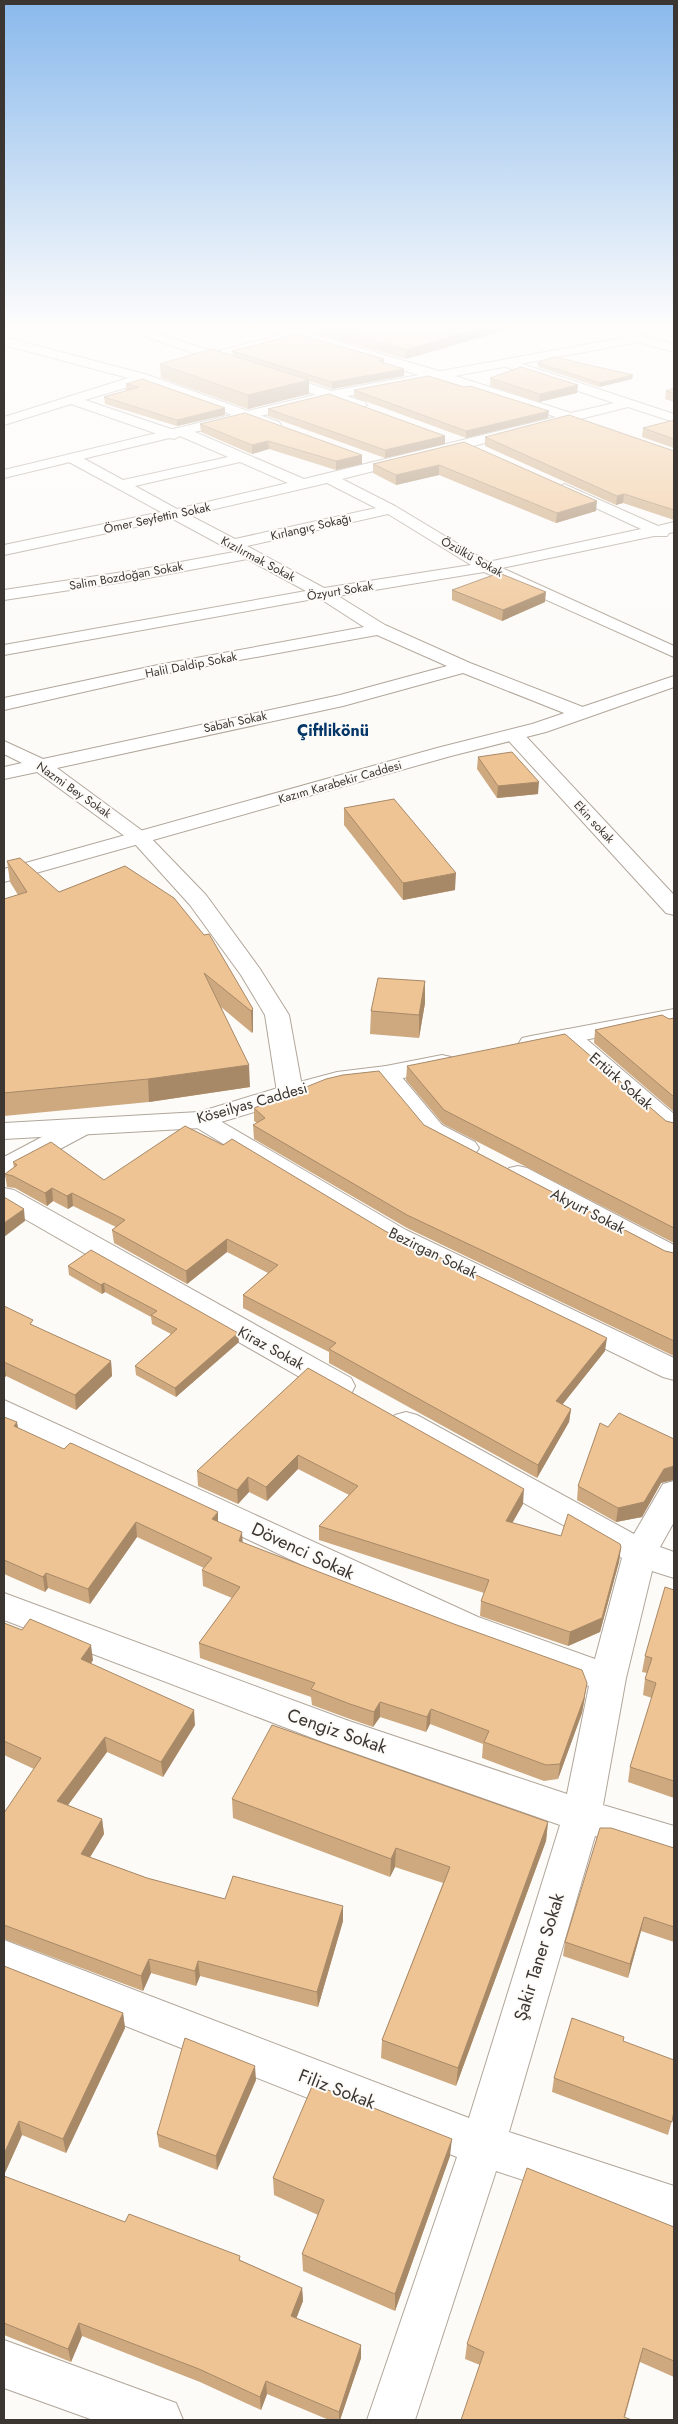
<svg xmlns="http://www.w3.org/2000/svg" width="678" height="2424" font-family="Jost,sans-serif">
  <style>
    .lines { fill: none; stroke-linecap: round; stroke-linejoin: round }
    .street-casing { stroke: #b1a69a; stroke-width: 2 }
    .secondary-casing { stroke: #b1a69a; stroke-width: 2 }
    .street { fill: #fff; fill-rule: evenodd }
    .secondary { fill: #fff; fill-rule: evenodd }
    .wall { fill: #cea97f }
    .shaded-wall { fill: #a78968 }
    .building { fill: #efc494; stroke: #a78968 }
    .labels { text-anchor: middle; stroke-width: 4; stroke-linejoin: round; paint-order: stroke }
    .far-street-label { font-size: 12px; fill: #3b3631; stroke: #fdfbf8 }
    .street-label { font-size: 15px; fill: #3b3631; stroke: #fdfbf8 }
    .far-district-label { font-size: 16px; font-weight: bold; fill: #053668; stroke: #fdfbf8 }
    .near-street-label { font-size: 18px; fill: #3b3631; stroke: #fdfbf8 }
  </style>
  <rect width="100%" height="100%" fill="#fdfbf8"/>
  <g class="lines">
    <!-- street casing -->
    <g class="street-casing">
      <path id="street" d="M118,327H137L215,352L284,334L268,327H288L446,373L571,413L614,403L503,366L501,363L507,359L674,414V422L628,407L342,479L395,506L488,562L641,529L559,491L557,488L564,484L658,526L674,522V532L669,533L667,536H654L502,568L674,646V657L484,572L338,596L385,625L470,663L588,709L590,713L588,717H574L463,673L343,706L57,768L148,835L206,895L260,969L289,1015L303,1092L299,1097L290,1100L281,1097L277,1092L265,1015L241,975L190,905L134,843L37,772L4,779V767L22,763L4,754V741L43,759L340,695L447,666L377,635L158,675L4,710V698L158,665L364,627L319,598L4,655V645L306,591L247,559L143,579L4,600V590L143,569L234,552L173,519L4,555V545L161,512L69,462L67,459L69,456H79L123,480L228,457L180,436L174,439L169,438L71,404L4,425V417L128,378L4,345V337L148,375L279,422L281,425L279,428H269L142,383L85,400L177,431L183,428L188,429L304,479L556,417L297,338L228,356L243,363L241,366L237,367L207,360L205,357ZM240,462L288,483L177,509L135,486ZM327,483L376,508L235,539L189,515ZM388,514L471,565L324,588L247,546Z
        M275,372L365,402L367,405L360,409L355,408L270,379L269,376L270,373Z
        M514,729L521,731L674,895V915L666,913L507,739L504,735L507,731Z
        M568,1029L577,1031L674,1114V1135L665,1133L559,1041L556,1036L559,1031Z
        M386,1066L395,1069L442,1125L475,1142L479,1148L475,1154C436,1163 393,1102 373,1074L377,1069Z
        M201,1112L210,1115L406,1230L674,1358V1380L663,1377L386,1242L192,1125L188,1120L192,1115Z
        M81,1119L90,1121L94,1127L90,1133L13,1174L4,1176V1157L72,1121Z
        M518,1166L527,1168L674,1245V1266L664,1263L509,1180L505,1174L509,1168Z
        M4,1188L14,1190L351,1378L355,1386L351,1394L340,1397L329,1394L4,1207Z
        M4,1400L478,1617L595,1659L622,1558L395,1431L390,1423L395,1415L406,1412L417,1415L634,1534L663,1484L674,1481V1522L660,1547L674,1552V1578L652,1571L626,1678L603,1805L674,1826V1860L595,1836L509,2132L674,2186V2230L496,2171L415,2420H367L457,2157L4,1978V1940L469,2118L560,1825L323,1742L4,1620V1593L349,1721L567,1794L589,1686L454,1637L4,1424Z"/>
    </g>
    <!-- secondary casing -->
    <g class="secondary-casing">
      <path id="secondary" d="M623,330L674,344V352L638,342L331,399L4,478V470L331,391L622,338L617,334Z
        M674,676V687L546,732L451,756L4,882V869L437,748L532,724Z
        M674,1009V1023L531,1050L522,1048L519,1043L522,1038L531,1036Z
        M442,1055L451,1057L454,1062L451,1067L386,1082L338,1087L201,1128L4,1139V1123L199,1112L281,1087L337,1072L386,1066Z
        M4,2340L176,2403L183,2420H93L4,2388Z"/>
    </g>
    <!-- street -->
    <use href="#street" class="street"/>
    <!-- secondary -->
    <use href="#secondary" class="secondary"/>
  </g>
  <!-- wall -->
  <path class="wall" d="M319,327H517L406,359L319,334Z
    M232,351L384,359V363L404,369V376L332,389L309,381V394L248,409L161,378L160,364L233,355Z
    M538,363L633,375L632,379L599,387L538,367Z
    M490,378L578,385L577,393L539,402L490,386Z
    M126,384L225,408V415L177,426L105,404L104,397L128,390H126Z
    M674,388V402L665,399L666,391Z
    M354,390L548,418L466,438L354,397Z
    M268,409L445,436V444L385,458L268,416Z
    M674,420V448L642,437L643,428Z
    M200,424L362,464L336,470L269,449L252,454L201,432Z
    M485,437L674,451V520L623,503L616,505L485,446Z
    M464,442L596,511L556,523L439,475L396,485L373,473V464Z
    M452,590L545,602L502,621L452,600Z
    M478,757L538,794L497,798L477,769Z
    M344,808L455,890L403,900L344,825Z
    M7,861L59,892L125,866L253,1009V1031L252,1033L221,1007L250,1087L149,1102L4,1116V899L18,895L10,882Z
    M425,981V1003L419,1038L370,1034L371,1011Z
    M674,1018V1112L594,1043L595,1030L669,1019Z
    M407,1066L674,1123V1243L443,1124L406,1080Z
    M254,1108L424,1125L665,1251L674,1253V1356L407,1228L254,1139L253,1125L257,1123L254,1121Z
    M13,1162L104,1180L385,1231L605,1351L562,1404L571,1409L569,1422L537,1478L329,1363V1352L243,1308V1295L268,1273L227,1252L187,1284L114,1243L112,1230L116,1227L73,1206L68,1209L53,1201L47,1206L15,1188L7,1187L5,1174L14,1168Z
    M68,1266L239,1342L176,1397L136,1375L135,1366L171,1334L152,1324L151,1317L105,1292L102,1294L69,1275Z
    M4,1306L34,1326L111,1361L112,1376L76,1410L6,1376L4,1378Z
    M308,1368L523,1504L512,1523L561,1536L621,1547L619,1562L600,1632L568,1646L480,1616L481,1601L484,1593L319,1540V1526L349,1495L298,1469L267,1501L249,1492L238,1504L198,1486L197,1471Z
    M4,1417L18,1428L218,1522L243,1543L585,1698L582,1713L558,1779L544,1781L482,1758L483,1744L430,1724L426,1732L380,1717L373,1727L350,1719L312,1705L311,1697L200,1658L199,1643L232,1598L203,1586L202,1570L204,1568L137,1537L90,1604L48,1588L45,1592L4,1574Z
    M608,1427L661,1483L642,1517L616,1522L577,1500L578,1486Z
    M674,1590V1798L628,1782L630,1767L652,1698L643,1695L645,1679L647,1673L642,1672L645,1656Z
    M4,1623L93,1660L91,1664L195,1725L163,1777L107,1752L68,1805L102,1819L104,1834L90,1857L147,1878L225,1899L343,1906V1921L318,2007L200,1976L196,1986L151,1973L143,1991L4,1939V1813L34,1769L4,1755Z
    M232,1799L548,1822L546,1841L456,2086L381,2058L382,2040L443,1883L395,1867L390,1877L233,1818Z
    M674,1848V1942L641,1931L628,1978L563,1956L565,1942Z
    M4,1966L123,2013L125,2028L66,2153L22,2135L4,2175Z
    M623,2041L674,2113L668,2135L552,2092L554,2078Z
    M256,2080L217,2170L159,2147L157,2134Z
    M450,2156L395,2311L303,2271L302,2254L318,2215L274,2195L273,2178Z
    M4,2176L125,2222L240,2260L302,2288L303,2301L296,2318L361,2345V2358L340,2420H329L267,2394L261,2410L200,2382L82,2336L71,2362L4,2335Z
    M674,2235V2377L640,2362L625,2417L480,2365L465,2359L467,2344Z"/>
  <!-- shaded-wall -->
  <path class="shaded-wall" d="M485,327H517L406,359V350Z
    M384,359V366L378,361Z
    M404,369V376L332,389V382Z
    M633,375L632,379L599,387L600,383Z
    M309,380V394L248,409V395Z
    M578,385L577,393L539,402L540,394Z
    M225,408V415L177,426V420Z
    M549,411L548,418L466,438V431Z
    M445,436V444L385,458V450Z
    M268,441L269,449L252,454V445Z
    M362,455V464L336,470V461Z
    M439,465V475L396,485V475Z
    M624,494L623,503L616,505L617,496Z
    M597,501L596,511L556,523L557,513Z
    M546,592L545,602L502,621L503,610Z
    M539,782L538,794L497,798L498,786Z
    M456,873L455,890L403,900V883Z
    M425,981V1003L419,1038V1015Z
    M253,1009V1031L252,1033L251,1011Z
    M249,1065L250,1087L149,1102L148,1079Z
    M52,1188L53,1201L47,1206L45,1193Z
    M72,1193L73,1206L68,1209L67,1196Z
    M24,1209L25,1221L4,1237V1223Z
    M227,1239V1252L187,1284L186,1271Z
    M104,1283L105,1292L102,1294L101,1285Z
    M238,1333L239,1342L176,1397L175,1388Z
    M607,1338L605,1351L555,1414L556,1401Z
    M4,1361L6,1376L4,1378Z
    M111,1361L112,1376L76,1410L75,1395Z
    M571,1409L569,1422L537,1478L538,1465Z
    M17,1422L20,1437L14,1426Z
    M298,1455V1469L267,1501L266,1487Z
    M674,1466V1480L661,1483L642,1517L616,1522L618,1508L664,1469Z
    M248,1477L249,1492L238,1504L237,1490Z
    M524,1489L523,1504L505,1536L506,1521Z
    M218,1512V1528L212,1519Z
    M136,1522L137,1537L90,1604L88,1589Z
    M242,1532L243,1547L239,1541Z
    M621,1547L619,1562L600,1632L568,1646L570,1632Z
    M46,1573L48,1588L45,1592L43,1577Z
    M91,1645L93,1660L83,1674L81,1659Z
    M587,1683L582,1713L558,1779L560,1764Z
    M380,1702V1717L373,1727L374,1712Z
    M431,1709L430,1724L426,1732L427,1717Z
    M194,1710L195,1725L163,1777L161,1762Z
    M105,1737L107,1752L60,1816L57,1801Z
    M102,1819L104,1834L83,1869L81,1854Z
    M548,1822L546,1841L456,2086L458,2068Z
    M396,1848L395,1867L390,1877L391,1859Z
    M343,1906V1921L318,2007L317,1992Z
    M644,1917L641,1931L628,1978L630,1964Z
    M149,1959L151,1973L143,1991L141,1976Z
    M198,1961L200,1976L196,1986L195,1971Z
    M123,2013L125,2028L66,2153L63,2139Z
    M255,2066L256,2080L217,2170L216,2156Z
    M19,2121L22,2135L4,2175V2154Z
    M452,2139L450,2156L395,2311V2294Z
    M302,2288L303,2301L292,2330L291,2316Z
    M79,2323L82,2336L71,2362L68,2349Z
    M361,2345V2358L340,2420H339V2412Z
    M266,2381L267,2394L261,2410L260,2397Z"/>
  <!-- building -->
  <path class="building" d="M328,327H485L406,350Z
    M297,334L384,359L378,361L404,369L332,382L232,351Z
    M212,349L309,380L248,395L160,364Z
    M554,357L633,375L600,383L538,363Z
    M521,367L578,385L540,394L490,378Z
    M428,376L464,387L470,386L549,411L466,431L354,390Z
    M142,379L225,408L177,420L104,397L139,387L126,384Z
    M674,388V393L666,391Z
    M329,394L445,436L385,450L268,409Z
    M245,413L362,455L336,461L268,441L252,445L200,424Z
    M569,415L674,451V510L624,494L617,496L485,437Z
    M674,420V439L643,428Z
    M464,442L597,501L557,513L439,465L396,475L373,464Z
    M499,573L546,592L503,610L452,590Z
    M512,752L539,782L498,786L478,757Z
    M394,799L456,873L403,883L344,808Z
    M20,858L59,892L125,866L174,898L204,935L209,934L253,1009L251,1011L204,973L249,1065L148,1079L4,1093V899L27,892L7,861Z
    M378,978L425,981L419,1015L371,1011Z
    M662,1015L669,1019L674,1018V1097L595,1030Z
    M565,1034L666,1121L674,1123V1228L444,1110L407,1066Z
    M379,1071L424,1125L665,1251L674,1253V1341L407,1215L253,1125L265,1118L254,1108L326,1079L343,1075Z
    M185,1126L223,1145L232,1139L385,1231L607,1338L556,1401L571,1409L538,1465L329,1349L336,1343L243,1295L278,1265L227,1239L186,1271L112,1230L125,1220L72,1193L67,1196L52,1188L45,1193L13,1176L5,1174L17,1165L13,1162L51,1142L104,1180Z
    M4,1197L24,1209L4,1223Z
    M91,1250L238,1333L175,1388L135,1366L177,1329L151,1315L157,1311L104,1283L101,1285L68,1266Z
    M4,1306L33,1320L30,1324L111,1361L75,1395L4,1362Z
    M308,1368L524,1489L506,1521L561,1536L568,1514L620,1544L621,1547L602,1618L570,1632L481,1601L489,1580L319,1526L358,1486L298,1455L266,1487L248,1477L237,1490L197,1471Z
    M619,1413L674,1439V1466L664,1469L644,1502L618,1508L578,1486L600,1423L608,1427Z
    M4,1417L17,1422L14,1426L64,1449L70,1443L73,1444L218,1512L212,1519L242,1532L239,1541L454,1624L582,1670L587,1683L584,1698L560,1764L546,1765L484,1742L489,1731L431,1709L427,1717L380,1702L374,1712L350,1704L311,1689L315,1683L199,1643L240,1587L202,1570L212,1558L136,1522L88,1589L46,1573L43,1577L4,1560Z
    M665,1587L674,1590V1781L630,1767L656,1683L645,1679L652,1658L645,1656Z
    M30,1619L91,1645L81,1659L194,1710L161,1762L105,1737L57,1801L102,1819L81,1854L147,1878L225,1899L233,1876L343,1906L317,1992L198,1961L195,1971L149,1959L141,1976L4,1925V1813L41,1758L4,1741V1623L22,1630Z
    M272,1725L548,1822L458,2068L382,2040L450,1867L396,1848L391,1859L232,1799Z
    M600,1828H611L674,1848V1927L644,1917L630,1964L565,1942Z
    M4,1966L123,2013L63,2139L19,2121L4,2154Z
    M572,2018L624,2037L623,2041L674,2060V2111L672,2122L554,2078Z
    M185,2038L255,2066L216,2156L157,2134Z
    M313,2084L452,2139L395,2294L302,2254L324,2200L273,2178Z
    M527,2168L674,2227V2361L643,2348L624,2417L632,2420H461L484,2352L467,2344Z
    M4,2176L125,2222L129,2214L240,2256L239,2260L302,2288L291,2316L361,2345L339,2412L266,2381L260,2397L199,2369L79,2323L68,2349L4,2323Z"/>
  <!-- sky -->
  <linearGradient id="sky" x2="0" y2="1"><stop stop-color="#89b9ec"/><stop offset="0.49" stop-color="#fefdfc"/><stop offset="1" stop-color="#fefdfc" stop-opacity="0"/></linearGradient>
  <rect width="678" height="667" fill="url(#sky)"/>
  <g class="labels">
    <!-- far-street labels -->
    <g class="far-street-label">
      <text transform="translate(157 518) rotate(-12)" y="4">Ömer Seyfettin Sokak</text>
      <text transform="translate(311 527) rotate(-13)" y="4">Kırlangıç Sokağı</text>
      <text transform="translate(472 557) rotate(29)" y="4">Özülkü Sokak</text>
      <text transform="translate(258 559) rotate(28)" y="4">Kızılırmak Sokak</text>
      <text transform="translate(126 576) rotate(-10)" y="4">Salim Bozdoğan Sokak</text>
      <text transform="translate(340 591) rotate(-9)" y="4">Özyurt Sokak</text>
      <text transform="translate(191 665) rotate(-11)" y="4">Halil Daldip Sokak</text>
      <text transform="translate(235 722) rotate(-12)" y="4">Sabah Sokak</text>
      <text transform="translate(340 782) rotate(-16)" y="4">Kazım Karabekir Caddesi</text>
      <text transform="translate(74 790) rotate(35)" y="4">Nazmi Bey Sokak</text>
      <text transform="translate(594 822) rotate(47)" y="4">Ekin sokak</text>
    </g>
    <!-- street labels -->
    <g class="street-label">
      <text transform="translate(621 1081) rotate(41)" y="5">Ertürk Sokak</text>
      <text transform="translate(252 1103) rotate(-16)" y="5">Köseilyas Caddesi</text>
      <text transform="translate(588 1211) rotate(27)" y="5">Akyurt Sokak</text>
      <text transform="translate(433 1253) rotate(26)" y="5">Bezirgan Sokak</text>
      <text transform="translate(271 1348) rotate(29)" y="5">Kiraz Sokak</text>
    </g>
    <!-- far-district labels -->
    <g class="far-district-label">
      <text x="333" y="736">Çiftlikönü</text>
    </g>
    <!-- near-street labels -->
    <g class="near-street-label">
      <text transform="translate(303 1551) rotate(25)" y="6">Dövenci Sokak</text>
      <text transform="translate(337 1731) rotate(19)" y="6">Cengiz Sokak</text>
      <text transform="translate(539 1957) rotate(-73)" y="6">Şakir Taner Sokak</text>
      <text transform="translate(337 2089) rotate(21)" y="6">Filiz Sokak</text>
    </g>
  </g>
  <!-- border -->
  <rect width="678" height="2424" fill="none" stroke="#3b3631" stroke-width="10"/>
</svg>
